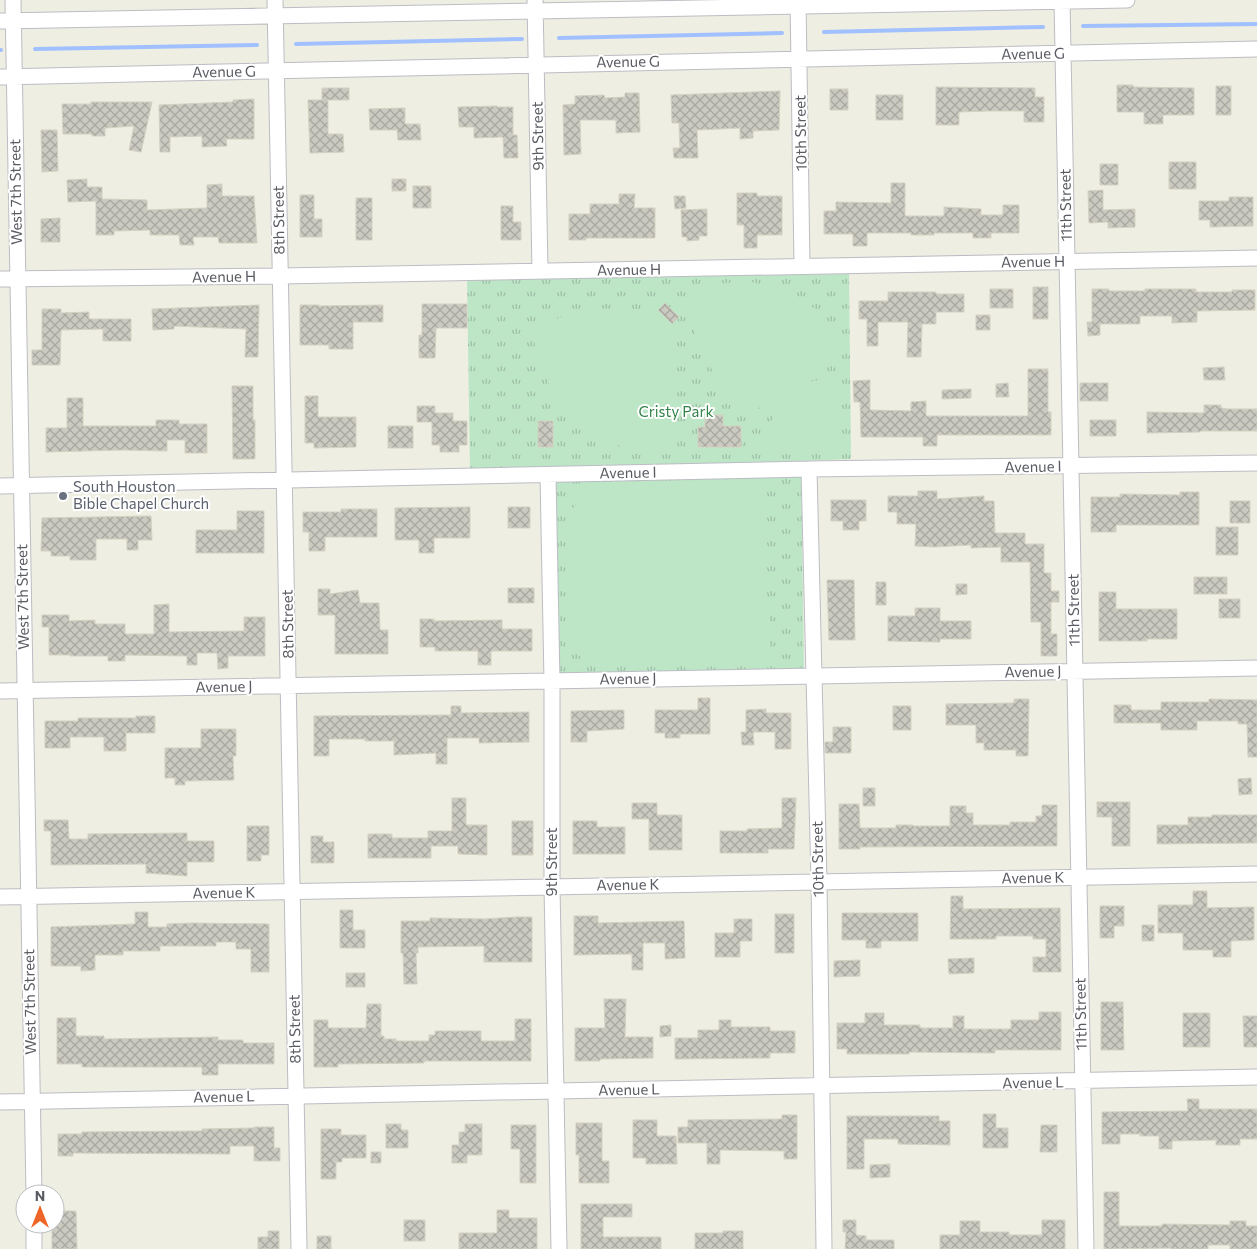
<svg xmlns="http://www.w3.org/2000/svg" width="1257" height="1249" font-family="Commissioner,sans-serif">
  <style>
    .park { fill: url(#park-tufts) }
    .pitch { fill: #bde6c7 }
    .lines { fill: none; stroke-linecap: round; stroke-linejoin: round }
    .stream { stroke: #a1c0ff; stroke-width: 4 }
    .building { fill: url(#building-cross-hatch); stroke: #d3d1c0 }
    .minor-casing { stroke: #bcbdc4; stroke-width: 17 }
    .minor { stroke: #fff; stroke-width: 15 }
    .worship-dot { fill: #6b7280; stroke: #fff; stroke-width: 2 }
    .labels { text-anchor: middle; stroke-width: 4; stroke-linejoin: round; paint-order: stroke }
    .street-label { font-size: 15px; fill: #5a5c63; stroke: #fff }
    .park-label { font-size: 15px; fill: #318348; stroke: #fff }
    .worship-label { font-size: 15px; fill: #5b616d; stroke: #fff; text-anchor: start }
  </style>
  <defs>
    <pattern id="park-tufts" width="24" height="20" patternUnits="userSpaceOnUse" patternTransform="scale(1.25)"><rect width="24" height="20" fill="#bde6c7"/><path d="M3 7l-1-3M5 7V3M7 7l1-3M15 17l-1-3M17 17v-4M19 17l1-3" fill="none" stroke="#9dbea5"/></pattern>
    <pattern id="building-cross-hatch" width="8" height="8" patternUnits="userSpaceOnUse" patternTransform="scale(1.25)"><rect width="8" height="8" fill="#cbcac1"/><path d="M0 0l8 8M0 8l8-8" fill="none" stroke="#a8a7a0"/></pattern>
  </defs>
  <rect width="100%" height="100%" fill="#eeeee2"/>
  <!-- park -->
  <path class="park" d="M849,274L851,459L801,461L804,670L558,674L553,470L470,471L467,279Z"/>
  <!-- pitch -->
  <path class="pitch" d="M748,281L791,292L824,315L844,346L752,413L728,404L679,299L715,284Z
    M569,313L656,314L674,327L676,428L659,452C647,450 633,450 621,446C580,436 544,388 535,349C534,343 536,336 536,329Z
    M835,377L840,440L831,450L766,452C766,424 777,397 804,384C813,380 826,379 835,377Z
    M765,479L767,602H770V649L759,662L710,663L709,660L591,662L572,652L568,514L595,482Z"/>
  <g class="lines">
    <!-- stream -->
    <path class="stream" d="M1083,26L1257,24
      M824,32L1043,27
      M559,38L782,33
      M296,44L522,39
      M35,49L257,45
      M0,50H1"/>
  </g>
  <!-- building -->
  <path class="building" d="M1117,85H1133V87L1194,88V115H1163V124H1144V112H1117Z
    M1216,86H1231V115H1216Z
    M936,87L1035,88V97H1044V122H1024V111H988L959,112V125H936Z
    M322,88H349V100H328V134H343L344,152L310,153L308,100H322Z
    M830,89H848V110H830Z
    M780,91L779,130L753,131V138L740,139V128L697,130L698,158H674L673,148H680L679,123H672L671,95Z
    M625,93H639L640,132L616,133V120H580L581,154L564,155L563,105L575,104V96L604,95L605,98L625,97Z
    M876,95H903V120H876Z
    M254,99V139H226L227,146L202,147V136L170,137V152H160L159,105L233,102V100Z
    M91,102H152L141,152L129,150L134,126L105,128V136H92V134H63L62,104H91Z
    M497,106V107H513V135H517L518,158H504L503,137L474,138V127H459L458,107Z
    M405,108V124H420L421,140H398L397,130H370L369,109Z
    M41,130H57L58,171L42,172Z
    M1169,162H1196V189H1169Z
    M1100,164H1118V185H1100Z
    M87,179V187H102V199L147,200V210L207,208V185L222,184V196H254L257,243H219L218,237H193L194,245H180L179,235H150V230L114,231V235H96V201L68,202L67,180Z
    M392,179H406V191H392Z
    M891,183H905V216H944V207L981,209V215H1003V205H1019V233H991V238H973V233H934V235H911V233H867V246H853V234H824V211H836V202L891,203Z
    M413,186H431V208H413Z
    M1103,190V210L1135,209V227L1108,228V222L1089,223L1088,191Z
    M737,193H757V196H782V235H757V248H744V225H737Z
    M619,194H635L634,208H655V238H586V240H569V214H590V204H619Z
    M300,195H314V219H322V237H300Z
    M674,196H685L686,208L675,209Z
    M1229,197H1253V226L1210,227V220H1199V201H1229Z
    M356,198H372V240H356Z
    M501,206H513V222H521V240H501Z
    M707,209V236H699V240L687,241V237H682L681,210Z
    M60,218V242H41V219Z
    M1033,287H1048V319H1033Z
    M990,289H1013V308H990Z
    M1092,289H1109V291H1145V289H1196V292H1232V290H1255V310L1197,311V322L1172,323V316H1140V324H1100V335L1088,336L1087,322H1092Z
    M888,292H936V294H964V312H936V324H922L921,357H907L908,322H878V346H867V319H859V301H888Z
    M665,303L679,317L672,324L658,310Z
    M422,304H467V328H436L435,358H419V335H422Z
    M259,305L258,357H245L246,329L174,326V329L153,330L152,309Z
    M300,305H319V306L383,305V322H353V349H329V345H300Z
    M42,309H61V313L89,312V319H131V341H103V329L61,330L60,365H32V350H42Z
    M976,315H990V330H976Z
    M1224,367L1225,380H1204L1203,368Z
    M1028,369H1048V412H1051V435H937V446H923V437H861L860,402H854L853,381L870,380V410L911,411V402L926,401V416H1028Z
    M1008,383L1009,397H996V384Z
    M1080,383H1108V401H1080Z
    M232,386H253V420H255V459H233Z
    M971,389V398L942,399V390Z
    M305,396H318V417H356V447L314,448V443H305Z
    M67,398H83V426H156V420H179V424H207V453H185V440H167V451L122,450L46,452V428H67Z
    M1204,405H1221V408L1228,409H1257V431H1200V432L1147,433V412L1204,413Z
    M417,406H435V413H453V421H467V445H459V452H440V445H432V422H417Z
    M705,415H723V426H741V447H698V427H705Z
    M1090,420H1116V436H1090Z
    M538,421H553V447H538Z
    M388,426H413V448H388Z
    M918,491H937V499L984,496V501H994L995,533H1025V544H1044V573H1051V591H1059V602H1051V634H1057V656H1041V622H1031L1030,562H1001V547L971,548V545L934,547L915,546L916,524H897V512H888V496H918Z
    M1180,492H1199V525H1116V532H1091V497H1120V494L1180,495Z
    M831,500H866V521H859V530H843V521H831Z
    M1230,501H1250V523H1230Z
    M470,507V538H434V553H419V540H395V508Z
    M508,507H530V528H508Z
    M341,509H377V537H325V551H309V532H303V512H341Z
    M237,511H264V553H196V530H237Z
    M151,516L152,540H138V550H127V539H96V560H70V556H51V551H41L42,518Z
    M1216,527H1238V555H1216Z
    M1194,577H1227V594H1194Z
    M827,580H854L855,640H829Z
    M876,582H886V605H876Z
    M956,584H967V594L956,595Z
    M508,588H534V603H508Z
    M318,589H330V594L358,590L360,603H379L380,630H388V654H335V615H318Z
    M1099,592H1116V609H1177V639H1147V641H1099Z
    M1219,599H1240V618H1219Z
    M169,604V632L244,631V617H265V656H228V668L218,669L217,653H197V665H187V656L125,655V661H108V656H70V655H49V627H42V615H69V621L95,620V624H125V634H154V605Z
    M915,608H940V621H971V639H940V642L888,641V616H915Z
    M420,619H434V621L502,620V629H532V651H491V665H478V651H435V647H420Z
    M698,698H710V734H680V738H665V733H655V710H698Z
    M1014,699H1029L1028,756H1016V750H984V743H976V725H946V704L1014,703Z
    M1209,699L1257,700V757H1248L1247,724H1238V721H1197V730H1161V723H1114V705H1131V710H1161V702H1209Z
    M451,706H461V713L529,712V742L479,743V738H447V764H436V753L394,755V741H365V739H329V756H314V716L451,715Z
    M893,706H911V730H893Z
    M766,709V713H791V749H775V732H753L754,745H742L741,732H746V710Z
    M624,710V729L587,731V742H571V711Z
    M136,716H155V733H126V751H104V737H70V748H45V721H78V718H136Z
    M833,727H851V753H825V742H833Z
    M201,729H236V756H233L234,780L185,781V785H175V778H165V748H201Z
    M1251,778L1252,794L1239,795L1238,779Z
    M863,788H875V806H863Z
    M452,798H466V825H487V855L458,854V846H431V858H368V834H392V838H428V831H452Z
    M782,798H796L794,849H768V853H720V831H747V829L782,828Z
    M1097,802H1130V846H1112V817H1097Z
    M632,803H657V815H682V850H649V819H632Z
    M839,804H859L860,828H896V825H913V826H950V806H966V813H973V825H1010V822H1036V816H1042V805H1057V846L860,847V849H839Z
    M1212,815H1257V843L1157,844V825H1188V817H1212Z
    M44,820H68L69,839H88V834L187,833V841H214V862H187V876L146,873V864L51,865V831H44Z
    M512,821H533V855H512Z
    M573,821H597V827H625V854H573Z
    M247,826H269V855H261V861H247Z
    M311,836H323V842H334V863H311Z
    M1193,891H1207V908L1254,907V940L1231,941V957H1213V950H1183V933H1158V905H1193Z
    M951,896H963V909L1060,908L1061,972H1033V957H1046V939H1033V936H996V939H950Z
    M1100,906H1124V926H1114V938H1100Z
    M340,910H353V930H365V948H340Z
    M135,912H148V927H167V924L192,923L269,924V972H251V949H236V942H216V946H160V951H123V955H95V970L81,971V966H51V927L135,924Z
    M842,913H918V941H881V948H866V940H842Z
    M775,914H794V953H775Z
    M574,916H598V923L684,921L685,958L665,959V943H643V970H632V954L574,955Z
    M517,917H532V962H484V946L418,947V953H416L417,984H404L403,953H401V921H430V918L484,919Z
    M734,919H752V941H740V957H715V933H734Z
    M1142,925H1154V941H1142Z
    M974,958V973L949,974L948,959Z
    M860,960V976L834,977V961Z
    M346,973H365V987H346Z
    M604,999H626L625,1037H653V1058L600,1059V1061H575V1028H605Z
    M1101,1002H1123L1124,1050H1101Z
    M367,1004H381V1036H384V1039H396V1041H429V1035H435V1031H481V1041H515V1019H531V1061H424V1063L338,1064V1067H314V1020H328V1028H366Z
    M1039,1012H1061V1050H995V1053L909,1052V1054H847V1049H837V1023H865V1013H884V1025H920V1028H953V1016H964V1029H1011V1020H1039Z
    M1183,1013H1210V1047H1183Z
    M1243,1016H1257V1047H1244Z
    M57,1018H76V1036H104V1039L218,1037V1040H243V1043H274V1064H218V1075H202V1067H82V1064H57Z
    M719,1020H731V1027H770V1031H795V1053H770V1058L675,1059V1038H698V1030H719Z
    M671,1025V1036L660,1037V1026Z
    M1187,1099H1199V1109H1257V1139H1240V1145H1216V1140L1172,1141V1149H1159V1136H1140V1134H1120V1144H1102V1112L1188,1111Z
    M983,1114H996V1128H1008V1148H983Z
    M782,1115H797V1159H784V1151L720,1150V1164H707V1143H678V1127H688V1120L782,1119Z
    M847,1116H939V1121H950V1145L898,1144V1139H864V1169H847Z
    M633,1120H657V1136H676L677,1164H646V1158H633Z
    M576,1123H602V1161H609V1183H579V1155H576Z
    M386,1124H401V1130H408V1148H386Z
    M465,1124H482V1155H467V1163H452V1145H459V1132H465Z
    M511,1125H536V1183H520V1149H511Z
    M1041,1125H1057V1152H1040Z
    M254,1127H274V1148H280V1161H254V1146H230V1154L73,1153V1156H58V1134H82V1132L202,1131V1129L254,1128Z
    M321,1129H341V1135H366V1158H342V1162H336V1179H321Z
    M371,1152H381V1163H371Z
    M890,1164V1177L870,1178V1165Z
    M1104,1192H1119V1226H1162V1224L1230,1225V1221H1246V1226H1257V1249H1230V1245H1208V1249H1171V1248L1104,1249Z
    M581,1204H632V1217H603V1237H661V1249H581Z
    M497,1210H509V1218H537V1249H459V1233H497Z
    M55,1211H76L77,1249H52V1224H55Z
    M404,1220H425V1241H404Z
    M843,1220H856V1235L866,1236V1240H894V1249H845L846,1232H843Z
    M1042,1220H1065V1249H940V1235H960V1221H980V1232H1009V1235H1042Z
    M268,1231H279V1249H258V1237H268Z
    M723,1231H743V1249H695V1233H723Z
    M317,1236H331V1249H317Z"/>
  <g class="lines">
    <!-- minor casing -->
    <g class="minor-casing">
      <path id="minor" d="M13,0L34,1194
        M275,0L299,1249
        M535,0L540,271
        M798,0L802,266
        M1062,0L1086,1249
        M0,21L1127,0
        M0,77L1257,49
        M0,279L281,276L1257,258
        M809,469L819,882L824,1249
        M548,475L552,681V887L559,1249
        M0,486L809,469L1257,463
        M0,691L1257,668
        M0,897L1257,874
        M0,1102L1257,1077
        M34,1224V1249"/>
    </g>
    <!-- minor -->
    <use href="#minor" class="minor"/>
  </g>
  <!-- markers -->
  <circle class="worship-dot" cx="63" cy="496" r="5"/>
  <g class="labels">
    <!-- street labels -->
    <g class="street-label">
      <text transform="translate(1033 54) rotate(-1)" y="5">Avenue G</text>
      <text transform="translate(628 62) rotate(-1)" y="5">Avenue G</text>
      <text transform="translate(224 72) rotate(-1)" y="5">Avenue G</text>
      <text transform="translate(801 133) rotate(-91)" y="5">10th Street</text>
      <text transform="translate(538 136) rotate(-91)" y="5">9th Street</text>
      <text transform="translate(16 192) rotate(-91)" y="5">West 7th Street</text>
      <text transform="translate(1066 205) rotate(-91)" y="5">11th Street</text>
      <text transform="translate(279 220) rotate(-91)" y="5">8th Street</text>
      <text transform="translate(1033 262) rotate(-1)" y="5">Avenue H</text>
      <text transform="translate(629 270) rotate(-1)" y="5">Avenue H</text>
      <text transform="translate(224 277) rotate(-1)" y="5">Avenue H</text>
      <text transform="translate(1033 467) rotate(-1)" y="5">Avenue I</text>
      <text transform="translate(628 473) rotate(-1)" y="5">Avenue I</text>
      <text transform="translate(23 597) rotate(-91)" y="5">West 7th Street</text>
      <text transform="translate(1074 610) rotate(-91)" y="5">11th Street</text>
      <text transform="translate(288 624) rotate(-91)" y="5">8th Street</text>
      <text transform="translate(1033 672) rotate(-1)" y="5">Avenue J</text>
      <text transform="translate(628 679) rotate(-1)" y="5">Avenue J</text>
      <text transform="translate(224 687) rotate(-1)" y="5">Avenue J</text>
      <text transform="translate(818 859) rotate(-91)" y="5">10th Street</text>
      <text transform="translate(552 862) rotate(-90)" y="5">9th Street</text>
      <text transform="translate(1033 878) rotate(-1)" y="5">Avenue K</text>
      <text transform="translate(628 885) rotate(-1)" y="5">Avenue K</text>
      <text transform="translate(224 893) rotate(-1)" y="5">Avenue K</text>
      <text transform="translate(30 1002) rotate(-91)" y="5">West 7th Street</text>
      <text transform="translate(1081 1014) rotate(-91)" y="5">11th Street</text>
      <text transform="translate(295 1029) rotate(-91)" y="5">8th Street</text>
      <text transform="translate(1033 1083) rotate(-1)" y="5">Avenue L</text>
      <text transform="translate(629 1090) rotate(-1)" y="5">Avenue L</text>
      <text transform="translate(224 1097) rotate(-1)" y="5">Avenue L</text>
    </g>
    <!-- park labels -->
    <g class="park-label">
      <text x="676" y="417">Cristy Park</text>
    </g>
    <!-- worship labels -->
    <g class="worship-label">
      <text x="73" y="492">South Houston<tspan x="73" dy="17">Bible Chapel Church</tspan></text>
    </g>
  </g>
  <!-- north arrow -->
  <g transform="translate(40 1209)"><circle r="24" fill="#ffffff" stroke="#bdbec1"/>
  <path d="M0-4L9 19L0 12L-9 19Z" fill="#ee6527"/>
  <text y="-8" font-size="14" font-weight="bold" text-anchor="middle" fill="#5a5c63">N</text>
  </g>
</svg>
